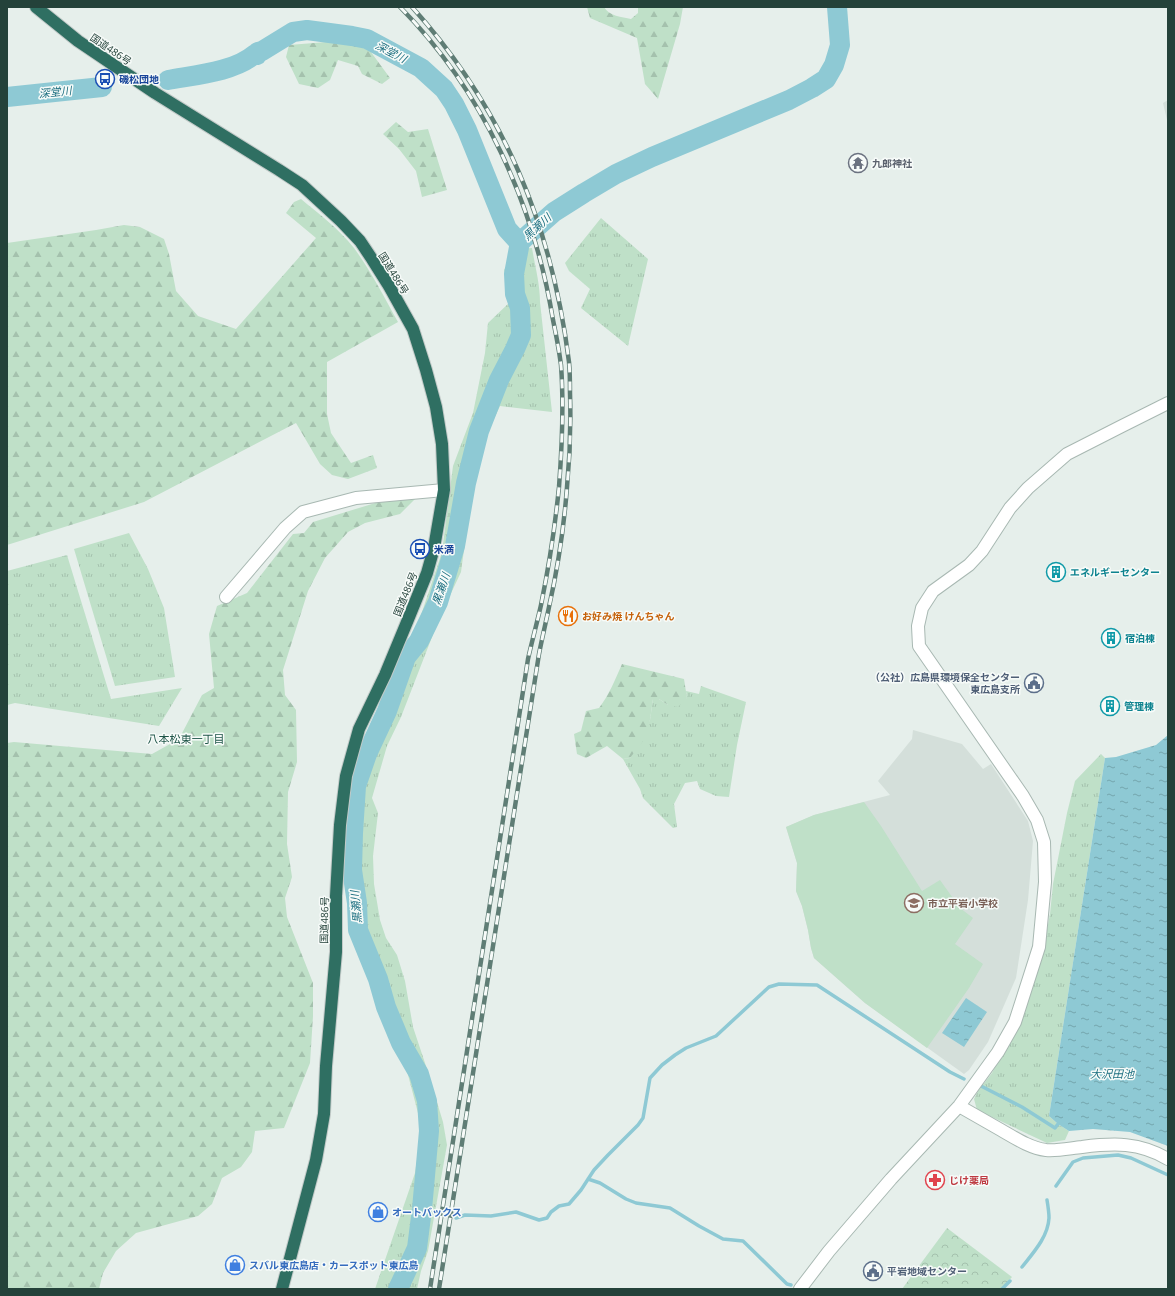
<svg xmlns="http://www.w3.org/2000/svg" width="1175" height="1296" font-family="'Open Sans','Noto Sans JP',sans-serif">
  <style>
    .built { fill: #d4dfda }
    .grass { fill: url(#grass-tufts) }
    .forest { fill: url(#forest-firs) }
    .park { fill: url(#park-crowns) }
    .pitch { fill: #bfe0c8 }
    .water { fill: url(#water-ripples) }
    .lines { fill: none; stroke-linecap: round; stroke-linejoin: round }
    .stream { stroke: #8ec9d4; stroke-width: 3.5 }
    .river { stroke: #8ec9d4; stroke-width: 20 }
    .minor-casing { stroke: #a8b8b2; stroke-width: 14 }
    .highway-casing { stroke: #c2cac8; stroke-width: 14 }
    .minor { stroke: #fff; stroke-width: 12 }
    .highway { stroke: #2f6f62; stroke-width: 12 }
    .rail-casing { stroke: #5f7d75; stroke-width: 4.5 }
    .rail { stroke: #f7fbf9; stroke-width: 3; stroke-dasharray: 9; stroke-linecap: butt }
    .labels { text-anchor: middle; stroke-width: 3; stroke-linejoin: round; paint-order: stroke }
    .street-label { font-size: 10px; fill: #24423a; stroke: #f7fbf9 }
    .transit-label { font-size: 10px; font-weight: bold; fill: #164399; stroke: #f7fbf9; text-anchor: start }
    .worship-label { font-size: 10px; font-weight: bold; fill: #5b616d; stroke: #f7fbf9; text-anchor: start }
    .culture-label { font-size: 10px; font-weight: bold; fill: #0d838f; stroke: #f7fbf9; text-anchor: start }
    .food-label { font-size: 10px; font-weight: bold; fill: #c56008; stroke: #f7fbf9; text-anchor: start }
    .service-label { font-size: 10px; font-weight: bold; fill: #4e5e75; stroke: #f7fbf9; text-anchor: end }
    .education-label { font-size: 10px; font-weight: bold; fill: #785e54; stroke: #f7fbf9; text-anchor: start }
    .health-label { font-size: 10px; font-weight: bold; fill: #be3a42; stroke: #f7fbf9; text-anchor: start }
    .shop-label { font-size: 10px; font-weight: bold; fill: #366cbe; stroke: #f7fbf9; text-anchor: start }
    .water-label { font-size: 11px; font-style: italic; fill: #1c6f80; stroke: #f7fbf9 }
    .neighbourhood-label { font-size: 11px; fill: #1f5548; stroke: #f7fbf9 }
  </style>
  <defs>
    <pattern id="grass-tufts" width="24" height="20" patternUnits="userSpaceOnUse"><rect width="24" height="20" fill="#bfe0c8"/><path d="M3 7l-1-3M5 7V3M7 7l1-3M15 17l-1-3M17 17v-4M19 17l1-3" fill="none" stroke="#a4c1ad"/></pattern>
    <pattern id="forest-firs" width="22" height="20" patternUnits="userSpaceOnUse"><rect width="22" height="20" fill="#bfe0c8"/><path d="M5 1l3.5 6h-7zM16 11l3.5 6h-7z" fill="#a4c1ad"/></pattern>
    <pattern id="park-crowns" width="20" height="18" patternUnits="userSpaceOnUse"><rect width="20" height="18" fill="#bfe0c8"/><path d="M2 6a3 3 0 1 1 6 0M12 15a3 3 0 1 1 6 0" fill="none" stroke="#a4c1ad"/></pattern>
    <pattern id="water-ripples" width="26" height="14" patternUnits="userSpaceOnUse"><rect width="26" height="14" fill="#8ec9d4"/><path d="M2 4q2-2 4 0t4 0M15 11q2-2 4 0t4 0" fill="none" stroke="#74a5ad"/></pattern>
  </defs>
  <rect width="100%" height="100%" fill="#e6efeb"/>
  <!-- built -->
  <path class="built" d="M1168,100V133L1167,129V120L1163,103Z
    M913,730L962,744L983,769L991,764L1028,821L1033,841L1028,900L1016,978L988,1042L969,1070L964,1074L865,1003L814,958L811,948L808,930L802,906L796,891L797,863L786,827L814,815L890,795L878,781L912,739Z"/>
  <!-- grass -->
  <path class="grass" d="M601,218L648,259L628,346L581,308L590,289L569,271L565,263Z
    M532,248C535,266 540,284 540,302L552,412L500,406L483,442L472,491L461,572L439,619L401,717L387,746L372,798L378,813L373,856L374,884L380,920L386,938L397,955L405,981L413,1027L427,1069L443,1122L447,1145L428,1251L421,1271L417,1289H375L415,1173L418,1153L424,1136L407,1071L388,1020L364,962L351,937L349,836L354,783L375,719L414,636L442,552L453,466L473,413L485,353L488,323L511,301L504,270L517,249Z
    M129,533L148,569L164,608L175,677L115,686L74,549Z
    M67,555L111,699L182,688L159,726L15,703L7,705V571Z
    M701,686L746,702L737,745L729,797L716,796L700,789L697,781L685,783L674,804L677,827L673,828L643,798L640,789L623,759L630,758L650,720L653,699H659L668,705L687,698L686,691L699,694Z
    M1101,754L1105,758L1049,1116L1058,1124L1069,1131L1065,1140L1047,1143L977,1110L974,1099L978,1091L992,1073L1015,1028L1042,956L1050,914L1053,884L1067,813L1075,781Z"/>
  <!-- forest -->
  <path class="forest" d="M587,7H604C609,16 622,17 631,19L638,13V7H683L680,24L658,99L645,84L637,38L590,18Z
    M351,40L368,48L390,78L382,84L362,74L358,66L338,60L330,80L318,88L299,84L286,57L289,45Z
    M396,122L408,132L428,129L447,190L422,197L416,171L399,149L383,134Z
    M301,199C319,214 339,229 354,248C371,271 384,297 398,322L327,362V414L331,433L351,463L373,455L377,468L348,479L332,475L320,464L296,423L144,502L7,545V243L96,230L124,225L140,227L164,239L169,254L176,291L198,316L236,329L316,238L286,213L294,202Z
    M395,497L416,498L400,514L365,523L348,532L325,558L308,591L283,670L285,695L296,710L297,762L288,792L287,844L292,877L285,898L287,917L313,983V1016L310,1063L284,1128L255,1131L252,1152L241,1167L222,1178L212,1204L198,1216L136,1233L116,1251L103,1273L99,1289H7V743L14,742L152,754L179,739L202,695L214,688L209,634L217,606L247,593L293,534L304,533L313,522Z
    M622,664L684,679L687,698L678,707L668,705L659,699H653L650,720L643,741L630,758L623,759L607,746L586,758L577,754L574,734L581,731L586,711L599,708C609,695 615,680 622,664Z"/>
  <!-- park -->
  <path class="park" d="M947,1228L1012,1277L1004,1286L999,1289H902Z"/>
  <!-- pitch -->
  <path class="pitch" d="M864,802L881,826L922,891L940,880L960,908L973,918L955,944L983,964L969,988L927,1048L865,1003L814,958L811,948L808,930L802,906L796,891L797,863L786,827L814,815Z"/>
  <!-- water -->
  <path class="water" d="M1168,735V1146L1130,1132L1093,1129L1069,1131L1058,1124L1049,1116L1105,758L1116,757L1156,745Z
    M966,998L987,1012L964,1047L942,1033Z"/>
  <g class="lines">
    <!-- stream -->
    <path class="stream" d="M981,1086L1022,1107L1055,1128L1058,1124
      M588,1179L600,1183L626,1199L636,1203L670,1208L699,1226L723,1239L743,1241L787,1284L791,1285
      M1056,1186L1073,1162L1083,1158L1118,1155L1131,1158L1168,1175
      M422,1209L430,1211
      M456,1218L465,1215L491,1216L516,1212L539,1220L547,1218L551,1212L559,1206L569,1204L581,1190L594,1170L608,1155L638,1125L643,1118L650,1078L662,1065L675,1055L686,1048L716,1036L769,987L779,984L817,985L950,1072L964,1079
      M1022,1267C1033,1253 1048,1237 1049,1218C1049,1212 1048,1206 1047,1200
      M1002,1289L1010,1281"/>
    <!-- river -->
    <path class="river" d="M168,80C195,75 234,72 255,54L257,55L258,52L262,51L293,32L307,30L352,36L367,39L421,68L444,89L454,104L467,130L507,229L517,240L520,242
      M7,97L102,87
      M398,1289L417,1248L422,1209L429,1131L427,1101L419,1074L401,1043L386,1007L378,979L358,930L357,903L352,870L353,833L356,786L367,754L387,711L406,657L419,641L438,602L455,546L466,483L479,431L499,380L515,349L521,335L520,308L515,294L514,274L520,242L554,212L584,193L616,174L652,157L789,100L812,88L826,79L834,65L840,45L837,7"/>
    <!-- minor casing -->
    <g class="minor-casing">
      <path id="minor" d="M226,597L285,528L303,512L356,498L444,490
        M959,1106C973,1114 987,1122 1001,1130C1015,1138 1030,1148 1046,1150C1058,1151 1071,1148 1082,1147C1114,1143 1139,1142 1168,1159
        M800,1289L829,1251L891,1179L959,1106L998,1052L1015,1022L1039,947L1045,882L1044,842L1037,820L1023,796L919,646L918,626L922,608L933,591L969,565L982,551L1010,508L1028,488L1067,454L1122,426L1168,403"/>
    </g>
    <!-- highway casing -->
    <g class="highway-casing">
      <path id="highway" d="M36,7L78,41L155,93L279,170L302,185L341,221L360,241L372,259L389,286L413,329L426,370L436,407L442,444L444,490L434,548L427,573L407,622L385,675L359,729L346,776L340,825L336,896V952L326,1066L324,1114L316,1160L282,1289"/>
    </g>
    <!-- minor -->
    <use href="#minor" class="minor"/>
    <!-- highway -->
    <use href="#highway" class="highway"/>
    <!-- rail casing -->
    <g class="rail-casing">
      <path id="rail" d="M400,7C483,91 534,204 553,320C556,334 559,350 561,365C564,405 562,447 559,487C555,527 549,566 541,605C537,623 532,641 528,659L430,1289
        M412,7C504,109 552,226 569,362C570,372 570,383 570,393C571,424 570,456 567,487C564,527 558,567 549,607C546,622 542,638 539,654L439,1289"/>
    </g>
    <!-- rail -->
    <use href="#rail" class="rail"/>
  </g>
  <!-- icons -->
  <defs>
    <g id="bus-ring" transform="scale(1)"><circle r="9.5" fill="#f7fbf9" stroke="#1a4fb4" stroke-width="1.5"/><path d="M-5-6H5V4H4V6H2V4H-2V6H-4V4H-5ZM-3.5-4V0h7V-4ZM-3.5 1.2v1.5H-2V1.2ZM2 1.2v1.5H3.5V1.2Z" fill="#1a4fb4"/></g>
    <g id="temple-ring" transform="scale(1)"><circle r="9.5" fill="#f7fbf9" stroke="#6b7280" stroke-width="1.5"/><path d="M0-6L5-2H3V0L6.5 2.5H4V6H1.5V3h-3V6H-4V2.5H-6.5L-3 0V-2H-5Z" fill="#6b7280"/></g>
    <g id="building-ring" transform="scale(1)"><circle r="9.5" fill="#f7fbf9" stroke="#0f9aa8" stroke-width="1.5"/><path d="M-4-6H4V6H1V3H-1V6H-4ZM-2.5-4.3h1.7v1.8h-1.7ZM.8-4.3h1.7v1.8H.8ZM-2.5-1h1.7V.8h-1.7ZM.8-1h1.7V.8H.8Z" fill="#0f9aa8"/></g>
    <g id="restaurant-ring" transform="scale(1)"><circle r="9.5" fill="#f7fbf9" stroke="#e8710a" stroke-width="1.5"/><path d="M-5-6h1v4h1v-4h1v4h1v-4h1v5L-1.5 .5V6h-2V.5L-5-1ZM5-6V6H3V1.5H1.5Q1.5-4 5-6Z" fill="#e8710a"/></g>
    <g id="civic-ring" transform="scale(1)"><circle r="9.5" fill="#f7fbf9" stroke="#5c6f8a" stroke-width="1.5"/><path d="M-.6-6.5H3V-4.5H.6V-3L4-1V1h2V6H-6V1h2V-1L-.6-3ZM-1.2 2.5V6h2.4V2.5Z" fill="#5c6f8a"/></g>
    <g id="school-ring" transform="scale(1)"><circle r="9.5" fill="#f7fbf9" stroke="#8d6e63" stroke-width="1.5"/><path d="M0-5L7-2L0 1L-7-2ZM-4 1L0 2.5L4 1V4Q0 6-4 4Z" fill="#8d6e63"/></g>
    <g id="pharmacy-ring" transform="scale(1)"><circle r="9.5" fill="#f7fbf9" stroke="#e0444e" stroke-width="1.5"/><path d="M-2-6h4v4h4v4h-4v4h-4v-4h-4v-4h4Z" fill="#e0444e"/></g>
    <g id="shop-ring" transform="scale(1)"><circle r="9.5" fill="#f7fbf9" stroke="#3f7fe0" stroke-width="1.5"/><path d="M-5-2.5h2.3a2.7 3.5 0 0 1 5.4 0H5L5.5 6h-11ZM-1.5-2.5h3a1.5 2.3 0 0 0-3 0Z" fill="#3f7fe0"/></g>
  </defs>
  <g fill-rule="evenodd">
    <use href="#bus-ring" x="105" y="79"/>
    <use href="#temple-ring" x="858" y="163"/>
    <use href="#bus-ring" x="420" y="549"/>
    <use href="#building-ring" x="1056" y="572"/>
    <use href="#restaurant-ring" x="568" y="616"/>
    <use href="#building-ring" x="1111" y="638"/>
    <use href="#civic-ring" x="1034" y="683"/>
    <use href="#building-ring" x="1110" y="706"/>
    <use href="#school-ring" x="914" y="903"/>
    <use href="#pharmacy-ring" x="935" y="1180"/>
    <use href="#shop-ring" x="378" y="1212"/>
    <use href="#shop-ring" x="235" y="1265"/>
    <use href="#civic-ring" x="873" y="1271"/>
  </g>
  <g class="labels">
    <!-- street labels -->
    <g class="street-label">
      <text transform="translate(111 49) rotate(34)" y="4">国道486号</text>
      <text transform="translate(394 273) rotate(58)" y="4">国道486号</text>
      <text transform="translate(405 594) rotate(-68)" y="4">国道486号</text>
      <text transform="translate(324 920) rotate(-89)" y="4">国道486号</text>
    </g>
    <!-- transit labels -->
    <g class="transit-label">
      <text x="119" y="83">磯松団地</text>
      <text x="434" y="553">米満</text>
    </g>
    <!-- worship labels -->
    <g class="worship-label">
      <text x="872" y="167">九郎神社</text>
    </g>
    <!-- culture labels -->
    <g class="culture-label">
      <text x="1070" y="576">エネルギーセンター</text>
      <text x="1125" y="642">宿泊棟</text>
      <text x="1124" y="710">管理棟</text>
    </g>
    <!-- food labels -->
    <g class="food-label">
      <text x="582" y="620">お好み焼 けんちゃん</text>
    </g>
    <!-- service labels -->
    <g class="service-label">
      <text x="1020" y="681">（公社）広島県環境保全センター<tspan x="1020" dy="12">東広島支所</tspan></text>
      <text x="887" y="1275" text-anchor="start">平岩地域センター</text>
    </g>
    <!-- education labels -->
    <g class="education-label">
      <text x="928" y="907">市立平岩小学校</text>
    </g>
    <!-- health labels -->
    <g class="health-label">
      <text x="949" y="1184">じけ薬局</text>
    </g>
    <!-- shop labels -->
    <g class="shop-label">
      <text x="392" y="1216">オートバックス</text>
      <text x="249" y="1269">スバル東広島店・カースポット東広島</text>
    </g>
    <!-- water labels -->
    <g class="water-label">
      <text transform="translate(391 52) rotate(28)" y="4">深堂川</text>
      <text transform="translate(55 92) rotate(-6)" y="4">深堂川</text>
      <text transform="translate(537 227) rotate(-42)" y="4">黒瀬川</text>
      <text transform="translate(441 589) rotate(-71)" y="4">黒瀬川</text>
      <text transform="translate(356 907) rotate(-95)" y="4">黒瀬川</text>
      <text x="1112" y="1078">大沢田池</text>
    </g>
    <!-- neighbourhood labels -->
    <g class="neighbourhood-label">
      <text x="186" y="743">八本松東一丁目</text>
    </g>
  </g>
  <!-- border -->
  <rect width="1175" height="1296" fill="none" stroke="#24423a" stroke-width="16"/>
</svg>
